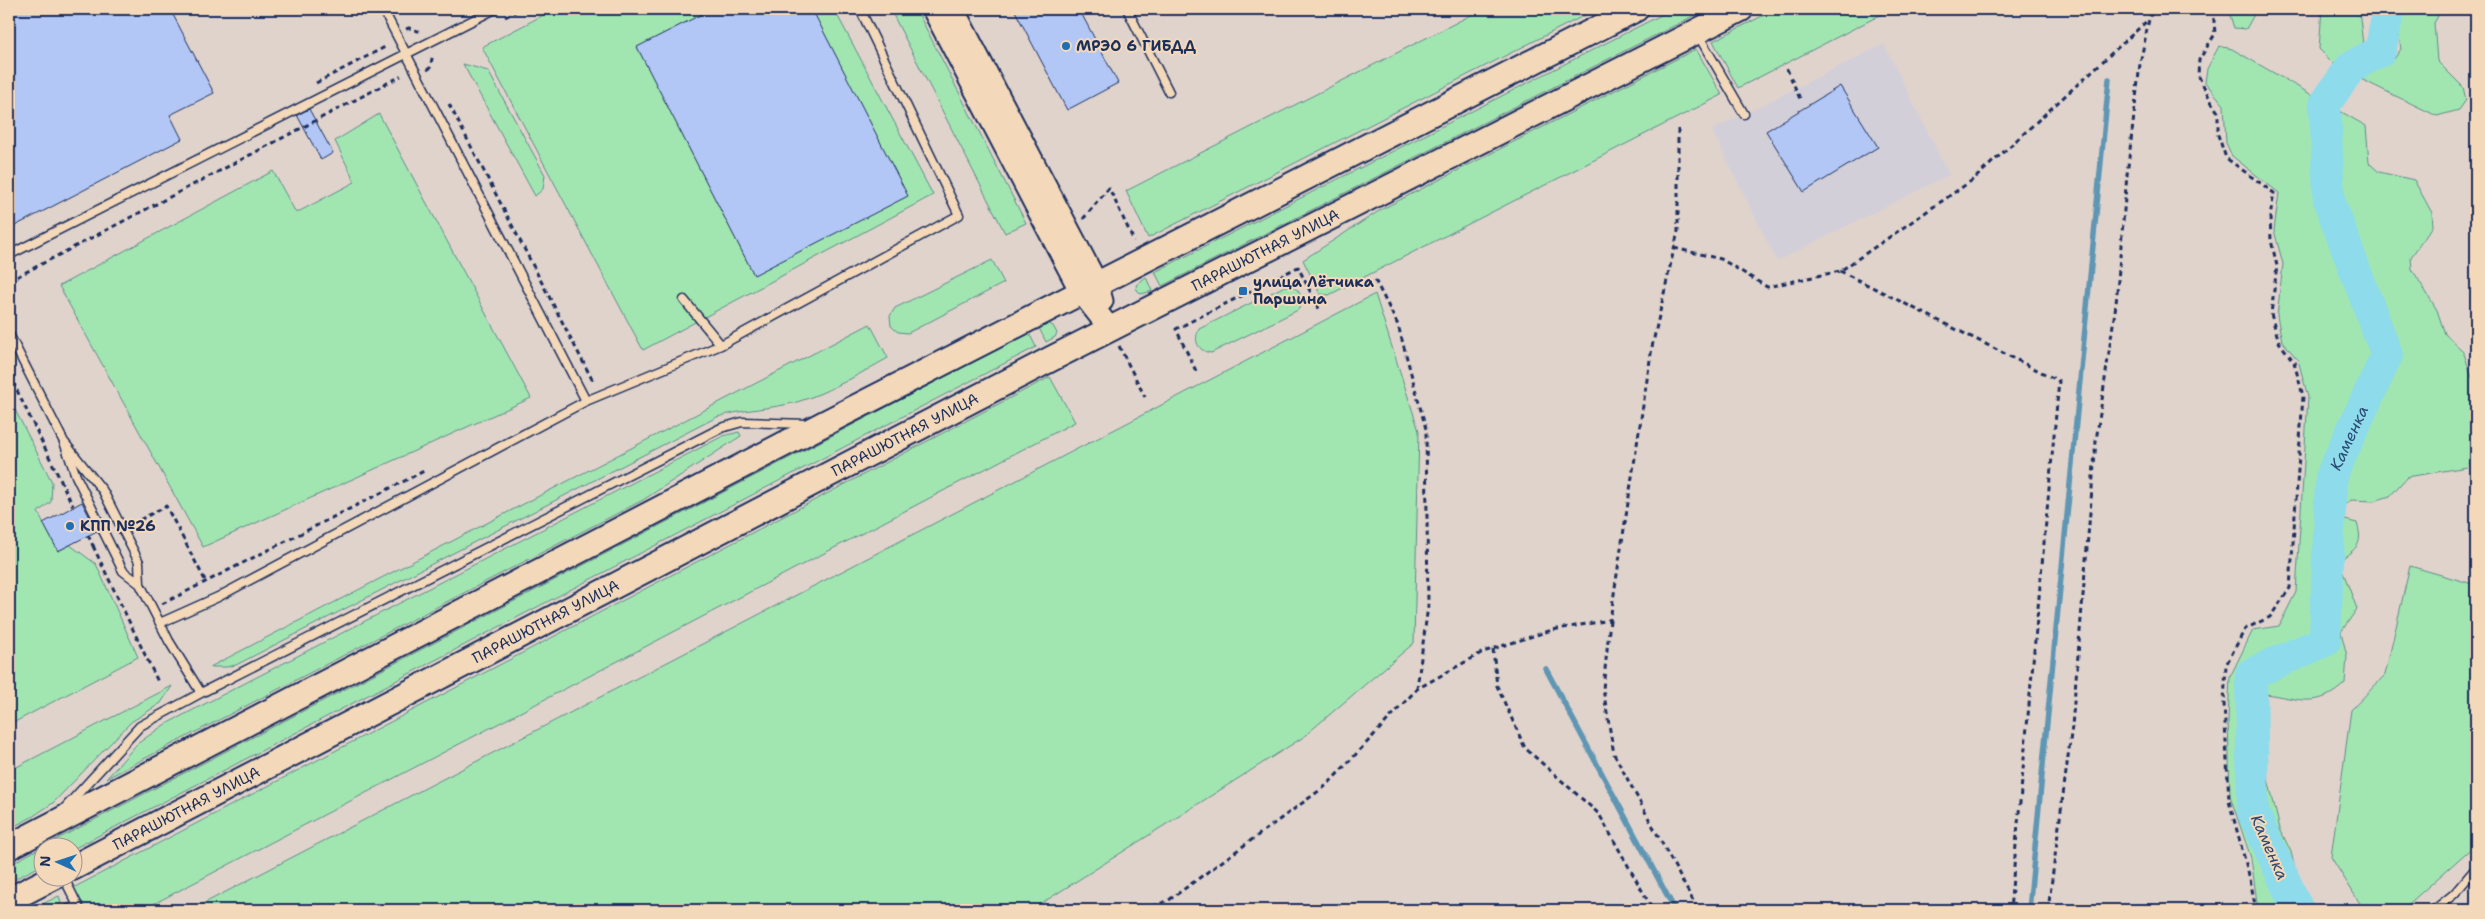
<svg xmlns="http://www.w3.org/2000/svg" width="2485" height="919" font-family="'Shantell Sans',sans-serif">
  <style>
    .built { fill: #d2cfd9 }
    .green { fill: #a1e6b1; stroke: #5e8a88 }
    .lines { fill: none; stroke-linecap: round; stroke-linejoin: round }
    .stream { stroke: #5f96b3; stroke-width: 5.5 }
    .river { stroke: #8ddbeb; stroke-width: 32 }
    .building { fill: #b2c7f6; stroke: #1b2f5e }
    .lane-casing { stroke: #1b2f5e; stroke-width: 11 }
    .secondary-casing { stroke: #1b2f5e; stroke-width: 25 }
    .primary-casing { stroke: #1b2f5e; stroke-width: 28 }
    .path { stroke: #1b2f5e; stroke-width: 3; stroke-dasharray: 5 4; stroke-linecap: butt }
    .lane { stroke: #f3d8ba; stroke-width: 8 }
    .secondary { stroke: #f3d8ba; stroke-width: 21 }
    .primary { stroke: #f3d8ba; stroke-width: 24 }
    .poi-dot { fill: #1f6fb2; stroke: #f3d8ba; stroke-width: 2 }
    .labels { text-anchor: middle; stroke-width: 4; stroke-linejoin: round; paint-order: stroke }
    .poi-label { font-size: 15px; font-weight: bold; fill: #1b2f5e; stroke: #f3d8ba; text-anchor: start }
    .street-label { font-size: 15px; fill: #1b2f5e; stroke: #f3d8ba }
    .water-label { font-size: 16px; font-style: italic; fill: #2c4973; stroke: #f3d8ba }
  </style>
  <rect width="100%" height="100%" fill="#e0d3cc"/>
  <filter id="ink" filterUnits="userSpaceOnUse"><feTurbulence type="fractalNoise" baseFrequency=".02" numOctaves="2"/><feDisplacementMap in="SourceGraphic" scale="10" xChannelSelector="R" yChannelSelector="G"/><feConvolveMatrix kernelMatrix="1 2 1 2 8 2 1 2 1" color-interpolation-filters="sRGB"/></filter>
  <g filter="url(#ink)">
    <!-- built -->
    <path class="built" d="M1884,44L1949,175L1777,261L1712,130Z"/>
    <!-- green -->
    <path class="green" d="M555,9H834L933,195L643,350L482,47Z
      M890,9H916L1026,223L1005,233Z
      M1483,9H1597L1148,238L1126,191Z
      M1673,9H1707L1162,286L1155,272Z
      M1776,9H1892L1738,88L1713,41Z
      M2228,9H2257L2246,29L2234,28Z
      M2322,9H2359L2363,45L2382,60L2394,59L2401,49L2395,9H2442L2434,23L2437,61L2463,87L2466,100L2459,110L2437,116L2338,68L2319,49Z
      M2219,46L2232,49L2366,126L2369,163L2379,172L2414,180L2432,213L2433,226L2411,257L2412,269L2437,310L2445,334L2463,351L2472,377L2476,382V452L2467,467L2407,477L2390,496L2374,501L2351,500L2342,509L2345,520L2357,523C2364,546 2356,548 2339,561L2357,609L2341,632L2347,656L2345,683C2318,709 2300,699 2266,694L2260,705L2262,754L2280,829L2291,852L2300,890L2310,910H2258L2251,858L2230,796L2228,719L2230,677L2253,630L2279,626L2296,592L2308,397L2298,360L2282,341L2277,316L2283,264L2274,230L2279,193L2232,156L2226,143L2224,105L2205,82L2207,69Z
      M1696,49L1722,95L1329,295L1320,294L1303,260L1382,209Z
      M463,64L488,71L545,175L543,189L535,196Z
      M379,114L531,398L203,547L59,286L273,171L296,213L355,182L335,141Z
      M992,260L1004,283L908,333L898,332L891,326L890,316L895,308Z
      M1146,277L1152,291L1141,294L1137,290L1136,285Z
      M1285,286C1297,286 1300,291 1302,302L1298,310L1211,353C1198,351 1193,341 1199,329Z
      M1375,294L1419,431L1414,643L1302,738L1031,910H191Z
      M1048,323L1053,326L1057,333L1055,337L1046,342L1039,328Z
      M870,324L888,358C859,374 830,392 797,402C771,409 744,409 717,417L236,665L227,667H210Z
      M1029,333L1036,347L73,849L72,846H44Z
      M1050,377L1075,422L142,910H85L73,888Z
      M9,398L52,482L51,502L38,512L58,551L70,545L96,564L138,657L9,725Z
      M739,432L741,436L643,500L107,778L137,744L164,725L723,436Z
      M2410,566L2476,585V844L2402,910H2364L2331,857L2351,710L2385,675Z
      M172,686L161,703L131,722L53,803L32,817L9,829V771Z
      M42,847V865L9,882V865Z
      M59,896L61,903L57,910H30Z"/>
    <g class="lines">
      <!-- stream -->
      <path class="stream" d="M1546,669L1675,910
        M2029,910L2109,79"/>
      <!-- river -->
      <path class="river" id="s1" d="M2298,910L2253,812L2251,674L2325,641L2331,476L2387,355L2329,201L2325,104L2351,67L2380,51L2389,9"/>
    </g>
    <!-- building -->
    <path class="building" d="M9,9H170L214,93L170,115L182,139L9,229Z
      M712,9H812L908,196L754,275L637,47Z
      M1014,9H1079L1118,83L1067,110Z
      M1840,86L1878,147L1804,192L1766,131Z
      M309,109L333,153L321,160L297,115Z
      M82,502L97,531L58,551L43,523Z"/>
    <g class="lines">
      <!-- lane casing -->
      <g class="lane-casing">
        <path id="lane" d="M383,9L586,401
          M1127,9L1169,92
          M1697,33L1744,114
          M9,255L495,9
          M684,300L721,345
          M9,334L64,442L76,476L123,571L140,584
          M64,442L103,491L139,562L140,584L169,641L201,693
          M160,623L218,597L586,401L721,345L959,215L860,9
          M64,809L140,726L201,693L721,428L742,422L808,424
          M63,876L80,910
          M67,910L78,905
          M2434,910L2454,894L2476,868"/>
      </g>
      <!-- secondary casing -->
      <g class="secondary-casing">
        <path id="secondary" d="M933,9L1081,292L1111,330
          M953,9L1097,284L1102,301"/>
      </g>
      <!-- primary casing -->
      <g class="primary-casing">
        <g id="primary">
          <path d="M9,847L823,424L1636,9"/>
          <path id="s2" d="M72,868L1049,360L1741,9"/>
          <path d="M9,900L56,876"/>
        </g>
      </g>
      <!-- path -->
      <path class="path" d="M2213,9L2215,34L2199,60L2198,75L2213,105L2218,112V135L2226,158L2274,193L2270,217L2271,240L2277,266L2271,314L2279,342L2294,362L2303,396L2290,588L2270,617L2245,629L2226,665L2224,703L2229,801L2250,879L2256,910
        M505,17L520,9
        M406,29L409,28L421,32
        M1787,69L1801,101
        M427,70L430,68L433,54
        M316,83L387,46
        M449,104L594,383
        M1083,219L1109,188L1134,241
        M1674,248L1721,259L1767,287L1840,271L1974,179L2148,20
        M1840,271L2059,381L2010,910
        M1375,280L1398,325L1426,429L1428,606L1417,688
        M9,281L401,76
        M1119,346L1145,397
        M1196,371L1176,329L1298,267L1319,309
        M9,374L73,506
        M132,524L166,506L206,582
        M88,535L93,546L98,543
        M93,546L159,684
        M162,604L426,470
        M1610,620L1603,689L1614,754L1698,910
        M1493,649L1497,686L1525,748L1599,814L1653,910
        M1144,910L1169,900L1327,785L1417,689L1483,652L1552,630L1610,620L1652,347L1678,231V125
        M2048,910L2072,726L2096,441L2116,304L2127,175L2140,64L2149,19L2153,9"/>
      <!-- lane -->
      <use href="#lane" class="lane"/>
      <!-- secondary -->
      <use href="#secondary" class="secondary"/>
      <!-- primary -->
      <use href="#primary" class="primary"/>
    </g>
  </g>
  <!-- markers -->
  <g class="poi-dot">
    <circle cx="1066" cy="46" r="5"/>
    <rect x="1238" y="286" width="10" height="10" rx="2.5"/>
    <circle cx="70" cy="526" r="5"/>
  </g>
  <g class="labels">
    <!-- poi labels -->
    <g class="poi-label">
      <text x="1076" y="51">МРЭО 6 ГИБДД</text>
      <text x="1253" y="287">улица Лётчика<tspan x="1253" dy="17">Паршина</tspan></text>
      <text x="80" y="531">КПП №26</text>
    </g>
    <!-- street labels -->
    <g class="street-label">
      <text dy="5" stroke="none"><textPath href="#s2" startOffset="1344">ПАРАШЮТНАЯ УЛИЦА</textPath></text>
      <text dy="5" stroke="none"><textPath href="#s2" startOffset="939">ПАРАШЮТНАЯ УЛИЦА</textPath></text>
      <text dy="5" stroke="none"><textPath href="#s2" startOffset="534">ПАРАШЮТНАЯ УЛИЦА</textPath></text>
      <text dy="5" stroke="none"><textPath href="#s2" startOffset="129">ПАРАШЮТНАЯ УЛИЦА</textPath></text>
    </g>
    <!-- water labels -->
    <g class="water-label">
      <text dy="6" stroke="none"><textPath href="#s1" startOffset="534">Каменка</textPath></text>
      <text transform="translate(2270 847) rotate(66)" y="6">Каменка</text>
    </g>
  </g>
  <!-- margin -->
  <rect width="2485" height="919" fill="none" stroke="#f3d8ba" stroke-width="30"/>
  <rect x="15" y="15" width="2455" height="889" fill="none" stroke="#1b2f5e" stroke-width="2" filter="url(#ink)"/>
  <!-- north arrow -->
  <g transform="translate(58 862) rotate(273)"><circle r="24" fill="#f3d8ba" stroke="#9d9495"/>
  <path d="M0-4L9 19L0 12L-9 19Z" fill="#1f6fb2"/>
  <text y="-8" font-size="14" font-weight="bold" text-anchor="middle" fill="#1b2f5e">N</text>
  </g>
</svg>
